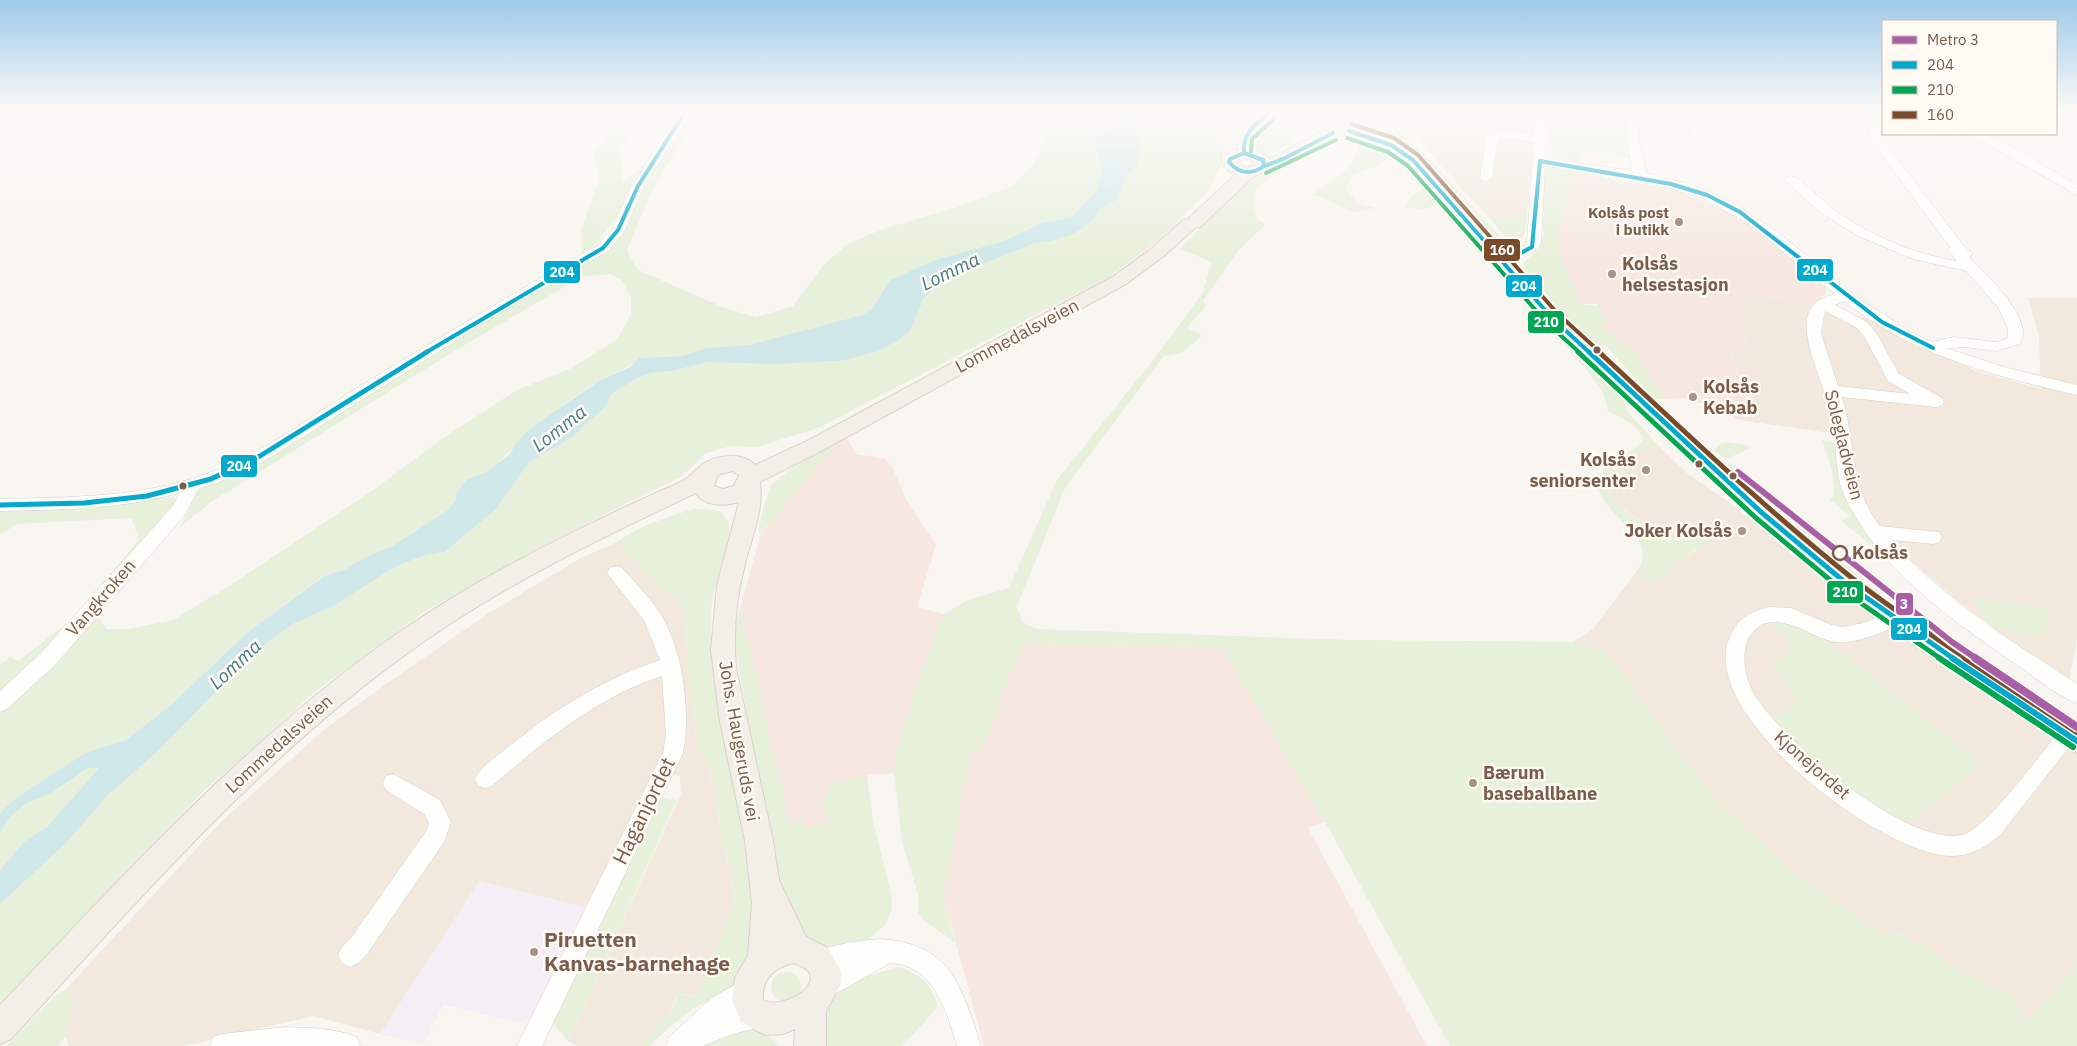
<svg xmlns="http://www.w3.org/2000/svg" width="2077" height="1046" font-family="'IBM Plex Sans',sans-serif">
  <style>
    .residential { fill: #f2e8de }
    .commercial { fill: #f6e8e1 }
    .education { fill: #f6eef6 }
    .green { fill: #e7f0db }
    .water { fill: #d0e8ea }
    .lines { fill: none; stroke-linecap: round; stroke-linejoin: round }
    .minor-casing { stroke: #d7d1cb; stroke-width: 1 }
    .major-casing { stroke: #dad1cc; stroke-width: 2 }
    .minor { fill: #fefefd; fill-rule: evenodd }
    .major { fill: #f3eee8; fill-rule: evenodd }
    .bus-1-far2-casing { stroke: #fffaf3; stroke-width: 7 }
    .bus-1-far1-casing { stroke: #fffaf3; stroke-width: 9 }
    .bus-1-casing { stroke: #fffaf3; stroke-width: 10 }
    .bus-2-far2-casing { stroke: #fffaf3; stroke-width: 7 }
    .bus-2-far1-casing { stroke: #fffaf3; stroke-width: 9 }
    .bus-2-casing { stroke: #fffaf3; stroke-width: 10 }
    .bus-3-far2-casing { stroke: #fffaf3; stroke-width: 7 }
    .bus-3-far1-casing { stroke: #fffaf3; stroke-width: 9 }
    .bus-3-casing { stroke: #fffaf3; stroke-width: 10 }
    .bus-1-far2 { stroke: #00a9ce; stroke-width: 4 }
    .bus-1-far1 { stroke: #00a9ce; stroke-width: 5 }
    .bus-1 { stroke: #00a9ce; stroke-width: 6 }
    .bus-2-far2 { stroke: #00a651; stroke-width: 4 }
    .bus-2-far1 { stroke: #00a651; stroke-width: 5 }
    .bus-2 { stroke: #00a651; stroke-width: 6 }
    .bus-3-far2 { stroke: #7a4b2a; stroke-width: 4 }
    .bus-3-far1 { stroke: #7a4b2a; stroke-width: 5 }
    .bus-3 { stroke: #7a4b2a; stroke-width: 6 }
    .metro-1-far1-casing { stroke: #fffaf3; stroke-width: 10 }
    .metro-1-casing { stroke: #fffaf3; stroke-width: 11 }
    .metro-1-far1 { stroke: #a85fa5; stroke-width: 6 }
    .metro-1 { stroke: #a85fa5; stroke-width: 8 }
    .poi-dot { fill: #a69286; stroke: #fffaf3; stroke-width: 2 }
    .bus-dot { fill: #7a5c4d; stroke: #fffaf3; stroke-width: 2 }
    .stop-dot { fill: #fffaf3; stroke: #7a5c4d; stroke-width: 2.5 }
    .labels { text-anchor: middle; stroke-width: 5; stroke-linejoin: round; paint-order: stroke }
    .far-poi-label { font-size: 15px; font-weight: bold; fill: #7a5c4d; stroke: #fffaf3; text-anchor: end }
    .poi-label { font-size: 18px; font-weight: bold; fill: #7a5c4d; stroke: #fffaf3; text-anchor: start }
    .street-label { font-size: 18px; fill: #7a5c4d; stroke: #fffaf3 }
    .stop-label { font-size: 18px; font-weight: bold; fill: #7a5c4d; stroke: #fffaf3; text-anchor: start }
    .water-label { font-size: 19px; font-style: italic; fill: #437c86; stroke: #fffaf3 }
    .near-street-label { font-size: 21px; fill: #7a5c4d; stroke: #fffaf3 }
    .near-poi-label { font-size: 21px; font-weight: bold; fill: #7a5c4d; stroke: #fffaf3; text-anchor: start }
    .line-badge { stroke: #fffaf3; stroke-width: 2 }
    .badge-label { font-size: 14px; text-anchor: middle; font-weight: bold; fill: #fff }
  </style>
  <rect width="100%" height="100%" fill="#f9f5f0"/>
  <!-- residential -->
  <path class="residential" d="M1395,112H1537L1527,213L1505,217L1487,215L1415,137L1392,116Z
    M1633,112H1684L1696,143L1637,136Z
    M1734,291L1813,305L1874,320L1974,370L2041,389L2039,336L2028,298H2077V638L2069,681L2051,670L1953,597L1889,541L1872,518L1836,434L1754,422L1731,350L1750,349Z
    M1659,446L1688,474L1727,501L1883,623L2077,754V963L2027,1023L2020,1007L2011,996L1962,972L1903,936L1892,931L1884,936L1793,873L1720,804L1683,758L1608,654L1573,642L1592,630L1635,574L1653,583L1664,576L1676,562L1697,550L1673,536L1642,522L1617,504L1611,495V485L1613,480L1625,468L1619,458Z
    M617,542L664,590L675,594L683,611L697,747L707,759L735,902L697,997L685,994L676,997L669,1015H664L654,1032L640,1046H576L568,1041L681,794L680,776L657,770L585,907L532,1015L524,1021L516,1022L443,1004L424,1043L380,1034L314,1016L184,1046H69L66,1037L74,1009L66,989L222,821L326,728L392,680L489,613L579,559Z"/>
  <!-- commercial -->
  <path class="commercial" d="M1572,173L1672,188L1738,216L1825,285L1827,292L1813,305L1735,291L1750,350L1731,351L1754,422L1735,419L1718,406L1688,401L1686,398L1663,399L1636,351L1619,342L1615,335L1604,332V316L1597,304H1581L1561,258L1558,235Z
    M846,436L856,454L885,459L893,468L905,498L936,545L917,607L944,614L921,673L895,757L894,773L867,775L829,786L823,803L830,822L806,830L790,824L740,608L761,533L839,440Z
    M1024,644L1222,647L1325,822L1308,828L1427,1046H984L943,896L971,751L996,707L1012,667Z"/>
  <!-- education -->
  <path class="education" d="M479,881L585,907L532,1015L524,1021L516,1022L443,1004L424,1043L380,1034Z"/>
  <!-- green -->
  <path class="green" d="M607,112H640L644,118C641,130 625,136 620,149L623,181L640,169L649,158C629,192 615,231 582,255L581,229L600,179L593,152L605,135L614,130L617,124Z
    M690,112H701L652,191L627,250L633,263L640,271L725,308L756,317L793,306L823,266L847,244L883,229L955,208L1012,186L1033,164L1042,142L1058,112H1125L1115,119L1092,146L1102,172L1099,183L1096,191L1072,217L1042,223L1004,241L935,260L890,280L872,309L862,315L749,345L706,348L682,356L639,358C627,370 613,373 599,381C572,396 549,418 525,436C508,449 501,467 479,475L448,510L391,547L366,557L344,570L325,575L249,631L171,705L126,740L85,753L16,798L0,813V709L97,615L107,629H129L173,620L231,585L369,493L442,439L517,390L572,368L616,340L631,315V298L623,281L610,274L581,277L456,350L211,502L181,526L198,490L227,477L522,298L568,274L604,251L648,177Z
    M1145,112H1252L1233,125L1219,141L1222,165L1205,194L1160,239L1111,276L818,428L757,447L731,446L706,453L682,476L548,543L426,611L316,691L201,794L0,1003V904L65,844L108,795L157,752L248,659L277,635L293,624L335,605L395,567L422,556L445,552L496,509L529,462L571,438L607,405L611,394L637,378L651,373L672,371L707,362H830L875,352L910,331L921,303L950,274L986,263L1035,243L1047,242L1092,217L1099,210L1116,200L1125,177L1138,165L1140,157L1138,123Z
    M1277,112H1322C1307,130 1272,171 1247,145L1248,138Z
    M1348,112H1381L1427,156L1502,239L1494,235C1468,206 1443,172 1410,150C1396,140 1355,123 1348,112Z
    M1549,112H1625L1634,159L1581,151L1579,162L1552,157V146L1549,144Z
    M2056,112H2077V134L2056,128Z
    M1360,140L1372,143L1399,157L1352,175L1346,189L1357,203L1375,208L1354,212L1312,194C1338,177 1352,172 1360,140Z
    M1280,166H1288L1256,188L1253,200L1257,219L1266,224L1238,251L1203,301L1206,306L1187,327L1202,336L1181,353L1164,356L1066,486L1017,606L1022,622L1036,629L1350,640L1573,642L1608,654L1683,758L1720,804L1793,873L1884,936L1892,931L1923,946L1962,972L2011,996L2020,1007L2027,1023L2077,963V1046H1450L1325,822L1222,647L1024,644L1012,667L984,747L971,751L943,896L955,943L924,920L918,912V894L902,842L894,773L895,757L921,673L944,614L968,600L1009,588L1057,480L1158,354L1202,294L1212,262L1180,249L1239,188Z
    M1561,167L1598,174L1605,178L1572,173L1558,235L1561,258L1581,304L1600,306L1604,316V332L1615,335L1620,342L1636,351L1663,399L1653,398L1605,345L1596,347L1578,332L1524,267V262L1539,248L1543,236L1544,172L1547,169Z
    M1424,189L1432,190L1454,212L1447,214L1454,222L1463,221L1610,381L1628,406L1625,409L1659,446L1619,458L1625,464V468C1619,474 1612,479 1611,487C1608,508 1655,530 1672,536L1685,524L1705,536L1708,542L1676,562L1664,576L1653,583L1635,574C1638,570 1641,565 1642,560C1650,529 1586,506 1600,475C1609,455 1632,457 1643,439C1639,423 1621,419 1608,411L1602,390L1583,365L1438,205L1422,209L1404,207L1413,195Z
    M1527,213L1526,231L1522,238L1513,240L1506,237L1487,215L1505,217Z
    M839,440L761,533L758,531L770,486L790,469Z
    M1821,440L1837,441L1890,560L1841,521L1850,516L1830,500L1834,495C1835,477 1829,457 1821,440Z
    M1727,442L1747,445L1751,448L1726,459L1714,450L1721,443Z
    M1730,463L1739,472L1734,474L1880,593L1874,597L1721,468Z
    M173,497L179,501L87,609L0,697V665L10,657L18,661L70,621L139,540L132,518L18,524L0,534V510L84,507Z
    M694,509C702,510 713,508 720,512C743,527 718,576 713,596C710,608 712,624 711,638L759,922L738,984L723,995L696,1007L673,1024L649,1046H640L654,1032L664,1014L669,1015L678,995L681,994L697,997L735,901L707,759L697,747L683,611L675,594L664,590L617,542C641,525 666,517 694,509Z
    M1971,595L2048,609L2046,633C2036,639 1997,630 1988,622C1980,616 1976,604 1971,595Z
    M740,608L790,824L802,820L806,830L830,822L823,803L829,786L867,775L873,821L891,893L892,908L886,924L864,943L830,951L813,947L787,912L767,827L733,636Z
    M1797,618L1981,763L1906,827L1841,789L1768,716L1800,703L1771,665L1787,655L1791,640L1767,622Z
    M89,768H100L48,826L25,841L0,870V834L9,818L24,805L53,792Z
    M661,797L677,800L568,1041L550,1020Z
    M899,967C923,976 930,982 938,1007L902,1046H815L830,997L851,978C868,978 882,970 899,967Z
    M771 987a15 15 0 1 1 30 0a15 15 0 1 1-30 0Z
    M66,989L74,1009L66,1037L57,1046H6L55,996Z
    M754,1029L765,1032L778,1046H704L743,1030Z"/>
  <!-- water -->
  <path class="water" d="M1125,112H1145L1138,123L1140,157L1138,165L1125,177L1116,200L1099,210L1091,222L1073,234L1047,242L1035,243L986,263L950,274L923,300L910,331L897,341L875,352L840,361L774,364L707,362L672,371L651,373L637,378L611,394L607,405L571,438L529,462L496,509L445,552L422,556L395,567L335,605L293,624L277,635L248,659L157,752L108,795L65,844L0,904V870L25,841L48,826L99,768H88L53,792L24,805L9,818L0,834V813L16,798L85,753L126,740L171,705L249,631L326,575L344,570L366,557L391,547L448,510L456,500V493L467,480L486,472L509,455L516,443L531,428L599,381L630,367L639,358L682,356L706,348L749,345L862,315L872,309L890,280L935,260L1004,241L1042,223L1072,217L1096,191L1099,183L1102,172L1093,143Z"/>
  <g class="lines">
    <!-- minor casing -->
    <g class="minor-casing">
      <path id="minor" d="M679,112H691L644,186L625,230L608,251L495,316L266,460L217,483L199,488L184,516L56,664L7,709L0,712V691L42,652L172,507L180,493C121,509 61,510 0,511V499C69,497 140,498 206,474C260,455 309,418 357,388C437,339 517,291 598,245L612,229L632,186Z
        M1536,112H1548L1545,158L1632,171L1627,139L1626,112H1638L1639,139L1646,173L1693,185L1736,204L1780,234L1864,302L1909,331L1932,342L1954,337L1996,342L2008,338V329L1998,307L1966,271L1913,259L1858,236L1821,213L1784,180L1790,176L1795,177C1809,186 1820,199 1833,209C1869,235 1913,254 1957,261L1948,250L1950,247L1870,139L1867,124L1883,114V123L1879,125L1882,139L1963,245L1973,254L1969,257C1983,272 2036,319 2020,344L1996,351L1965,347L1946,348L2004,367L2077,385V395C1994,376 1912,355 1844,301L1835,305L1867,322L1877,334L1899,374L1942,398L1944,402L1942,406L1936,407L1842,397C1855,441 1850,488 1880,526L1939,532L1942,537L1939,542L1933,544L1892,540C1938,596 2016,644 2077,684V703C2058,697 2040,681 2023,669C1956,623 1880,572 1845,497C1835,476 1837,452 1834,430C1832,415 1827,400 1822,386C1816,365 1793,317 1818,301C1822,298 1830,296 1835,294L1749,224L1702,198L1647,181L1545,166L1541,243C1529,261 1510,262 1490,257L1488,254L1490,251H1517L1527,243L1534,142L1509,138L1498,140L1492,178L1486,182L1480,178L1486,138C1497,125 1520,132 1534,135ZM1825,311L1857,328L1864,336L1888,381L1910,394L1838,386L1821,333Z
        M1969,134H1984L2016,149L2077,185V195Z
        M616,566L622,568C634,581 647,595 657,609C683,645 691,711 683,753L542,1046H517L663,753L666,736L662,676C597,697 543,742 492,786L485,788L478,786L475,779C481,766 496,757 507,748C554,710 603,679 660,660L644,620L607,573L610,568Z
        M1771,607L1791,608L1832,625L1842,627L1864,623L1893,610L1900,613L1902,618C1898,626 1889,629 1880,633C1866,638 1850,644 1835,642C1809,637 1793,618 1765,623C1754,628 1747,637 1745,649C1743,662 1746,678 1752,690C1774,735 1916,856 1967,833C1991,823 2042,752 2061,729L2068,726L2075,729L2077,737L2000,835C1987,847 1970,856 1952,856C1883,856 1698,716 1729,639C1737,619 1750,611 1771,607Z
        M393,774L440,800L451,822L444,842L367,954L358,963L350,967L342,963L338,955L342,947L351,938L427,830L429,823L424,814L386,790L383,783L386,776Z
        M879,939C951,943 961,985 981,1046H957C946,1010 934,965 890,963L826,999L818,995L814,987L818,979L836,968L818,972L810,968L806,960L810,952L851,942Z
        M747,978L755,982L759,990L755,998L737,1009L755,1005L764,1008L767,1017L764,1026L729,1035L703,1046H666L669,1037L713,997Z
        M285,1027C309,1028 334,1028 357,1037L360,1046H210L213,1037L222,1034Z"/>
    </g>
    <!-- major casing -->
    <g class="major-casing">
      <path id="major" d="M1252,112H1270C1259,127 1238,129 1236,150C1247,147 1262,150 1270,159L1321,132L1312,126L1314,117L1337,112L1356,118L1359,129L1397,142L1419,157L1559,314L1769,506L1855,577L1902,611L2077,727V753L2068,749L1884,625L1839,591L1753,518L1545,322L1407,163L1385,148L1346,135L1335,138L1289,162L1253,177L1200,227L1195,228L1164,256L1126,284L823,450L760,482C764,511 752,536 745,564C736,598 733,634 736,668L773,841L779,880L806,937L828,948L841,972L840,986L826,1011V1046H794L795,1029L783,1034L766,1035L755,1030L741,1022L732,999L735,978L748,955L752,904L745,841L720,721L711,650L717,585L739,502C726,506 704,507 696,493C601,538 505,584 419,645C264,754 139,900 11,1039L0,1044V1005C126,873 250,735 401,631C481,576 570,532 658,492C666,488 676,485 684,480C692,475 698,467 706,462C720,455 743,452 755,465L809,440L1114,276L1152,248L1183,220L1188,219L1235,175C1226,171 1222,166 1222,158C1221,132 1232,126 1252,112ZM1334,121L1343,124V126L1337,128L1328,124ZM1246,158L1251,160L1256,165L1245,168L1237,162ZM732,471L739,475L734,486L723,489L714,486L718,475ZM794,963C800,966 808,968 810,974C816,992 778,1009 763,1000C761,979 775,967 794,963Z"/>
    </g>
    <!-- minor -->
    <use href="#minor" class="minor"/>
    <!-- major -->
    <use href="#major" class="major"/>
    <!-- bus-1-far2 casing -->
    <g class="bus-1-far2-casing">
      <path id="bus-1-far2" d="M1349,131L1391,145L1413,160L1552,318L1590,353
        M1244,153L1263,160L1264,166C1252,175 1239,174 1229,162L1230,159Z
        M1244,153C1242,133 1256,124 1270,112
        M1264,166L1283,159L1333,133
        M1495,254H1519L1532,247L1540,161L1671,184L1707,195L1740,212L1882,322L1933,348
        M425,353L603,248L618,230L638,186L685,112"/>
    </g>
    <!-- bus-1-far1 casing -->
    <g class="bus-1-far1-casing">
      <path id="bus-1-far1" d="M1589,352L1761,512L1847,584L1954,659
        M0,505L84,503L147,496L211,479L260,456L427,352"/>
    </g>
    <!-- bus-1 casing -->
    <g class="bus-1-casing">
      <path id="bus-1" d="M1952,658L2077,741"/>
    </g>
    <!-- bus-2-far2 casing -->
    <g class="bus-2-far2-casing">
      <path id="bus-2-far2" d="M1347,138L1388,152L1408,166L1547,323L1580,353
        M1251,151L1252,139L1275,118
        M1266,173L1336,140"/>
    </g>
    <!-- bus-2-far1 casing -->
    <g class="bus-2-far1-casing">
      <path id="bus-2-far1" d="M1578,352L1756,518L1842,590L1941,659"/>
    </g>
    <!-- bus-2 casing -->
    <g class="bus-2-casing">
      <path id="bus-2" d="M1939,658L2073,747"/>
    </g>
    <!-- bus-3-far2 casing -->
    <g class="bus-3-far2-casing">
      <path id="bus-3-far2" d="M1351,124L1394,138L1418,155L1557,313L1601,353"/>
    </g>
    <!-- bus-3-far1 casing -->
    <g class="bus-3-far1-casing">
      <path id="bus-3-far1" d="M1599,352C1682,429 1764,508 1852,578C1889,607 1928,633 1967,659"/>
    </g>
    <!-- bus-3 casing -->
    <g class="bus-3-casing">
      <path id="bus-3" d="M1965,658L2077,732"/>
    </g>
    <!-- bus-1-far2 -->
    <use href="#bus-1-far2" class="bus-1-far2"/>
    <!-- bus-1-far1 -->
    <use href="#bus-1-far1" class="bus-1-far1"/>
    <!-- bus-1 -->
    <use href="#bus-1" class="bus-1"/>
    <!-- bus-2-far2 -->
    <use href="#bus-2-far2" class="bus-2-far2"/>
    <!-- bus-2-far1 -->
    <use href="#bus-2-far1" class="bus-2-far1"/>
    <!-- bus-2 -->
    <use href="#bus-2" class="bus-2"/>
    <!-- bus-3-far2 -->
    <use href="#bus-3-far2" class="bus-3-far2"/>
    <!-- bus-3-far1 -->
    <use href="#bus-3-far1" class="bus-3-far1"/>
    <!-- bus-3 -->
    <use href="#bus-3" class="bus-3"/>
    <!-- metro-1-far1 casing -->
    <g class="metro-1-far1-casing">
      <path id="metro-1-far1" d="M1738,472L1952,642L1977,659"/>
    </g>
    <!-- metro-1 casing -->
    <g class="metro-1-casing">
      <path id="metro-1" d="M1975,658L2077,727"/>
    </g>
    <!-- metro-1-far1 -->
    <use href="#metro-1-far1" class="metro-1-far1"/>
    <!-- metro-1 -->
    <use href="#metro-1" class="metro-1"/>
  </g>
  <!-- sky -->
  <linearGradient id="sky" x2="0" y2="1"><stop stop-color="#9ec9e9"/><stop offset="0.43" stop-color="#fcfaf8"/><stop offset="1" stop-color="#fcfaf8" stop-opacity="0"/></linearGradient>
  <rect width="2077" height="258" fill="url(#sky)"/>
  <!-- markers -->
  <g class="poi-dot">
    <circle cx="1679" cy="222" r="5"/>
    <circle cx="1612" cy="274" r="5"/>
    <circle cx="1693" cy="397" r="5"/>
    <circle cx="1646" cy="470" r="5"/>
    <circle cx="1742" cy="531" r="5"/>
    <circle cx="1473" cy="783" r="5"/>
    <circle cx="534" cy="952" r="5"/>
  </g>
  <g class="bus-dot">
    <circle cx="1597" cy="350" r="4.5"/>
    <circle cx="1699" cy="464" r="4.5"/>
    <circle cx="1733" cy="476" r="4.5"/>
    <circle cx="183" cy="486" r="4.5"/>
  </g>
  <circle class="stop-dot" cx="1840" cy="553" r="7"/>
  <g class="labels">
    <!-- far-poi labels -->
    <g class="far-poi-label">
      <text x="1669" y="218">Kolsås post<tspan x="1669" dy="17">i butikk</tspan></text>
    </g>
    <!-- poi labels -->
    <g class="poi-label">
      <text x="1622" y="270">Kolsås<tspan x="1622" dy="21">helsestasjon</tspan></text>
      <text x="1703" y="393">Kolsås<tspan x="1703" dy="21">Kebab</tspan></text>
      <text x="1636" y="466" text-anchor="end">Kolsås<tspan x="1636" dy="21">seniorsenter</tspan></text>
      <text x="1732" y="537" text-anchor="end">Joker Kolsås</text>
      <text x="1483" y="779">Bærum<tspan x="1483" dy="21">baseballbane</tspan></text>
    </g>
    <!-- street labels -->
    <g class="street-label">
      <text transform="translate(1017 336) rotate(-28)" y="6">Lommedalsveien</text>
      <text transform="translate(1844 445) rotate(76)" y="6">Solegladveien</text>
      <text transform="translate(101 598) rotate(-49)" y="6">Vangkroken</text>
      <text transform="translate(739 741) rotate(80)" y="6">Johs. Haugeruds vei</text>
      <text transform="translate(279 744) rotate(-42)" y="6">Lommedalsveien</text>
      <text transform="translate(1812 765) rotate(41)" y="6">Kjonejordet</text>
    </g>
    <!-- stop labels -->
    <g class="stop-label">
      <text x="1852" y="559">Kolsås</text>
    </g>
    <!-- water labels -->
    <g class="water-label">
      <text transform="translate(950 271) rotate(-26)" y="7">Lomma</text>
      <text transform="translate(559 428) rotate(-38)" y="7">Lomma</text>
      <text transform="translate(235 664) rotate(-43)" y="7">Lomma</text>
    </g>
    <!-- near-street labels -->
    <g class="near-street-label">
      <text transform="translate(644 811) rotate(-64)" y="7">Haganjordet</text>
    </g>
    <!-- near-poi labels -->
    <g class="near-poi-label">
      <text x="544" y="947">Piruetten<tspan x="544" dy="24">Kanvas-barnehage</tspan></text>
    </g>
  </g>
  <g class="line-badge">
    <rect x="1483" y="238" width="38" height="24" rx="5" fill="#7a4b2a"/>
    <rect x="1796" y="258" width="38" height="24" rx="5" fill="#00a9ce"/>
    <rect x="543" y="260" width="38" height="24" rx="5" fill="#00a9ce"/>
    <rect x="1505" y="274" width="38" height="24" rx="5" fill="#00a9ce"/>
    <rect x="1527" y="310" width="38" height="24" rx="5" fill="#00a651"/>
    <rect x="220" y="454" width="38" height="24" rx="5" fill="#00a9ce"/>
    <rect x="1826" y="580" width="38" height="24" rx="5" fill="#00a651"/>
    <rect x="1895" y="592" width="19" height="24" rx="5" fill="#a85fa5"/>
    <rect x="1890" y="617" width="38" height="24" rx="5" fill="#00a9ce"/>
  </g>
  <g class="badge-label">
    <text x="1502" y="255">160</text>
    <text x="1815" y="275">204</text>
    <text x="562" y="277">204</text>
    <text x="1524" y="291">204</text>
    <text x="1546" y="327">210</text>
    <text x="239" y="471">204</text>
    <text x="1845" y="597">210</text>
    <text x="1904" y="609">3</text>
    <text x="1909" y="634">204</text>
  </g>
  <!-- legend -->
  <rect x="1882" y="20" width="175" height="115" fill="#fffaf3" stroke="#cabbb1"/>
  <rect x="1892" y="36" width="25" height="8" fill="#a85fa5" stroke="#cabbb1"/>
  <text x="1927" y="45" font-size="15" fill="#7a5c4d">Metro 3</text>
  <rect x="1892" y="61" width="25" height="8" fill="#00a9ce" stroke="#cabbb1"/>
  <text x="1927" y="70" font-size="15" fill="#7a5c4d">204</text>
  <rect x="1892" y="86" width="25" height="8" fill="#00a651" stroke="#cabbb1"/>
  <text x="1927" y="95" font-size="15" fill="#7a5c4d">210</text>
  <rect x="1892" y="111" width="25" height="8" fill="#7a4b2a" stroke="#cabbb1"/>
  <text x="1927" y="120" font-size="15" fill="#7a5c4d">160</text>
</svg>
